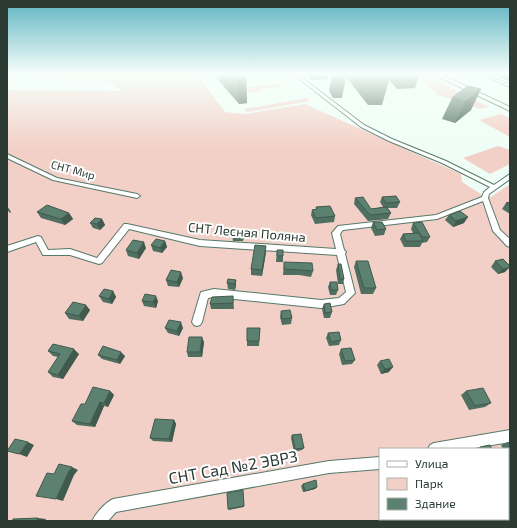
<svg xmlns="http://www.w3.org/2000/svg" width="517" height="528" font-family="'Exo 2',sans-serif">
  <style>
    .green { fill: #f3d0c7; fill-rule: evenodd }
    .lines { fill: none; stroke-linecap: round; stroke-linejoin: round }
    .street-casing { stroke: #557969; stroke-width: 2 }
    .secondary-casing { stroke: #557969; stroke-width: 2 }
    .street { fill: #fff; fill-rule: evenodd }
    .secondary { fill: #fff; fill-rule: evenodd }
    .wall { fill: #4f6f60 }
    .shaded-wall { fill: #405a4e }
    .building { fill: #5c8170; stroke: #405a4e }
    .labels { text-anchor: middle; stroke-width: 4; stroke-linejoin: round; paint-order: stroke }
    .far-street-label { font-size: 11px; fill: #2b3b34; stroke: #fff }
    .street-label { font-size: 13px; fill: #2b3b34; stroke: #fff }
    .near-street-label { font-size: 16px; fill: #2b3b34; stroke: #fff }
  </style>
  <rect width="100%" height="100%" fill="#eefef6"/>
  <!-- green -->
  <path class="green" d="M40,74H188L190,77L198,76L225,112L245,114L305,104L461,174L462,182L481,194L491,197L510,184V521H7V90L124,91L105,80L65,81ZM380,449H508V519H380Z
    M415,74H423L489,107L480,109L438,95Z
    M278,83L283,87L260,89L261,91L250,93L245,88Z
    M306,98L310,101L247,112L245,109Z
    M501,114L510,118V137L479,120Z
    M498,146L510,150V164L490,174L463,158Z"/>
  <g class="lines">
    <!-- street casing -->
    <g class="street-casing">
      <path id="street" d="M293,74H297L364,125L392,139L446,161L494,185L510,174V179L489,194L488,198L500,230L510,239V247L507,246L493,231L483,201L437,219L343,230L340,234L344,250L346,252L345,254L355,293L344,304L321,308L214,297L208,298L202,322L200,325L197,326L194,325L192,322L200,295L201,292L214,289L321,300L339,298L346,292L337,255L200,246L129,229L102,263L99,264L70,255H43L36,242L7,252V246L38,236L41,237L48,250L70,249L97,258L124,224H127L200,240L336,249L332,233L338,226L436,215L482,197L484,192L490,187L442,163L389,141L361,127Z
        M479,74H484L510,85V87Z
        M7,154L57,178L137,194L140,196L137,198L53,180L7,158Z
        M510,430V442L469,449H428L430,445L434,443Z
        M380,457V469L329,473L116,512L108,521H92C96,513 105,503 113,499L329,461Z
        M437,519H451V521H437Z"/>
    </g>
    <!-- secondary casing -->
    <g class="secondary-casing">
      <path id="secondary" d="M433,74H440L510,107V111Z"/>
    </g>
    <!-- street -->
    <use href="#street" class="street"/>
    <!-- secondary -->
    <use href="#secondary" class="secondary"/>
  </g>
  <!-- wall -->
  <path class="wall" d="M213,74H244L246,76L247,103L239,104Z
    M302,74H328V79L311,80L308,75H302Z
    M332,74H420L415,88L397,89L389,80L382,105H368L346,77L342,98H333L329,91Z
    M492,74H510V82Z
    M468,86L471,110L455,123L442,119L452,98Z
    M382,197L400,202L397,208H388L391,213L388,219L368,221L354,204L355,198L371,209L383,207L380,202Z
    M510,202V214L502,209L506,203Z
    M316,207L335,216L334,222L315,224L311,215L312,210L316,209Z
    M37,212L69,213L73,219L65,225L41,218Z
    M449,215L464,223L453,227L445,220Z
    M102,219L105,225L100,230L93,228L90,223Z
    M373,222L386,229L384,235L375,236L371,228Z
    M413,223L430,237L427,242L422,243L420,247H404L400,239L403,234L413,233L411,229Z
    M243,232L244,238L243,241H233L232,235Z
    M165,241L167,247L162,253L153,251L151,245Z
    M146,248L139,259L128,256L126,250Z
    M277,250H283V262H276Z
    M266,252L262,276L251,275V269Z
    M503,259L505,272L498,274L491,267L495,261Z
    M356,261L376,288L373,294H361L354,267Z
    M284,262L313,271L311,277L299,275H283Z
    M338,264L344,279L343,284H338L336,270Z
    M183,278L179,287L168,286L166,280Z
    M236,280V285L235,290L228,289L227,283Z
    M330,282L338,290L336,295H330L328,287Z
    M113,291L116,297L112,304L103,302L99,296Z
    M233,296L234,309H211L210,304Z
    M142,301H158L156,308L144,306Z
    M324,304L332,312L330,318H324L322,309Z
    M90,310L83,321L69,319L65,313Z
    M281,311L292,318L291,324L282,325L280,317Z
    M165,328H183L179,336L168,333Z
    M260,328L259,346H247V341Z
    M328,333L341,340L339,345L329,346L326,338Z
    M204,342L202,357H188L187,352Z
    M341,349L355,360L352,364L342,365L339,354Z
    M48,351L79,354L63,379L53,377L48,372L58,357L53,356Z
    M98,355L125,356L120,364L102,359Z
    M380,361L389,372L381,374L377,365Z
    M110,391L114,395L108,407L104,406L95,427L77,425L72,421L85,404Z
    M466,391L491,403L485,407L469,410L461,395Z
    M174,420L176,424L172,442L153,441L150,438Z
    M292,435L304,448L302,450L294,452L291,438Z
    M508,442H510V457H508V449H503L501,445Z
    M480,447L492,449H475Z
    M303,484L317,487L315,489L303,492L301,486Z
    M243,490L244,507L229,510L228,509Z"/>
  <!-- shaded-wall -->
  <path class="shaded-wall" d="M246,76L247,103L239,104L237,78Z
    M481,89L471,110L455,123L465,102Z
    M7,206L11,212L10,213L7,209Z
    M69,213L73,219L65,225L61,219Z
    M468,217L464,223L453,227L456,221Z
    M102,219L105,225L100,230L97,224Z
    M165,241L167,247L162,253L160,248Z
    M144,242L146,248L139,259L137,253Z
    M266,246V252L262,276V270Z
    M510,267L505,272L498,274L503,269Z
    M181,272L183,278L179,287L177,282Z
    M236,280V285L235,290V284Z
    M113,291L116,297L112,304L109,299Z
    M156,296L158,301L156,308L153,302Z
    M86,305L90,310L83,321L79,316Z
    M181,322L183,328L179,336L177,331Z
    M202,337L204,342L202,357L200,352Z
    M74,349L79,354L63,379L58,375Z
    M121,352L125,356L120,364L117,360Z
    M393,367L389,372L381,374L385,369Z
    M110,391L114,395L108,407L104,403Z
    M100,402L104,406L95,427L90,424Z
    M174,420L176,424L172,442L169,439Z
    M28,442L34,445L27,457L19,454Z
    M72,467L78,470L74,475L63,501L56,499L68,473Z
    M317,487L315,489L303,492L305,491Z
    M38,518L46,519L45,521H37Z"/>
  <!-- building -->
  <path class="building" d="M234,74H244L246,76L237,78Z
    M371,74H386L389,78H375Z
    M504,74H510V76Z
    M468,86L481,89L465,102L452,98Z
    M396,196L400,202L386,203L382,197Z
    M363,197L371,209L386,207L391,213L370,215L355,198Z
    M510,202V205L506,203Z
    M47,205L69,213L61,219L37,212Z
    M330,206L335,216L316,218L312,210L317,209L316,207Z
    M460,211L468,217L456,221L449,215Z
    M95,218L102,219L97,224L90,223Z
    M373,222H382L386,229L377,230Z
    M422,222L430,237H422L413,223Z
    M233,231L243,232L242,236L232,235Z
    M419,233L423,241H406L403,234Z
    M156,239L165,241L160,248L151,245Z
    M133,240L144,242L137,253L126,250Z
    M255,245L266,246L262,270L251,269Z
    M277,250H283V256H277Z
    M503,259L510,266V267L503,269L495,261Z
    M356,261H368L376,288H364Z
    M284,262L312,263L313,271L299,270L284,269Z
    M338,264H341L344,279H340Z
    M171,270L181,272L177,282L166,280Z
    M228,279L236,280L235,284L227,283Z
    M330,282H337L338,290H331Z
    M104,289L113,291L109,299L99,296Z
    M145,294L156,296L153,302L142,301Z
    M233,296V303L210,304L212,297Z
    M73,302L86,305L79,316L65,313Z
    M330,303L332,312L325,313L324,304Z
    M290,310L292,318L282,319L281,311Z
    M169,320L181,322L177,331L165,328Z
    M247,328H260L259,341H247Z
    M339,332L341,340L331,342L328,333Z
    M189,337H202L200,352H187Z
    M53,344L74,349L58,375L48,372L60,354L48,351Z
    M103,346L121,352L117,360L98,355Z
    M351,348L355,360L345,361L341,349Z
    M389,359L393,367L385,369L380,361Z
    M93,387L110,391L104,403L100,402L90,424L72,421L81,404H85Z
    M483,388L491,403L475,406L466,391Z
    M155,419L174,420L169,439L150,438Z
    M301,434L304,448L295,449L292,435Z
    M15,439L28,442L19,454L7,451Z
    M490,445L492,449H481L480,447Z
    M59,464L72,467L68,473L56,499L36,496L47,473L54,474Z
    M316,480L317,487L305,491L303,484Z
    M243,490L244,506L228,509L227,493Z
    M38,518L37,521H12L13,519Z"/>
  <!-- sky -->
  <linearGradient id="sky" x2="0" y2="1"><stop stop-color="#5eb3c1"/><stop offset="0.5" stop-color="#f7fffb"/><stop offset="1" stop-color="#f7fffb" stop-opacity="0"/></linearGradient>
  <rect width="517" height="148" fill="url(#sky)"/>
  <g class="labels">
    <!-- far-street labels -->
    <g class="far-street-label">
      <text transform="translate(73 170) rotate(15)" y="4">СНТ Мир</text>
    </g>
    <!-- street labels -->
    <g class="street-label">
      <text transform="translate(247 232) rotate(5)" y="5">СНТ Лесная Поляна</text>
    </g>
    <!-- near-street labels -->
    <g class="near-street-label">
      <text transform="translate(233 467) rotate(-10)" y="6">СНТ Сад №2 ЭВРЗ</text>
    </g>
  </g>
  <!-- border -->
  <rect width="517" height="528" fill="none" stroke="#2b3b34" stroke-width="16"/>
  <!-- legend -->
  <rect x="379" y="448" width="130" height="72" fill="#ffffff" stroke="#aab1ae"/>
  <rect x="387" y="461" width="20" height="6" fill="#ffffff" stroke="#aab1ae"/>
  <text x="415" y="468" font-size="12" fill="#2b3b34">Улица</text>
  <rect x="387" y="478" width="20" height="12" fill="#f3d0c7" stroke="#aab1ae"/>
  <text x="415" y="488" font-size="12" fill="#2b3b34">Парк</text>
  <rect x="387" y="498" width="20" height="12" fill="#5c8170" stroke="#aab1ae"/>
  <text x="415" y="508" font-size="12" fill="#2b3b34">Здание</text>
</svg>
